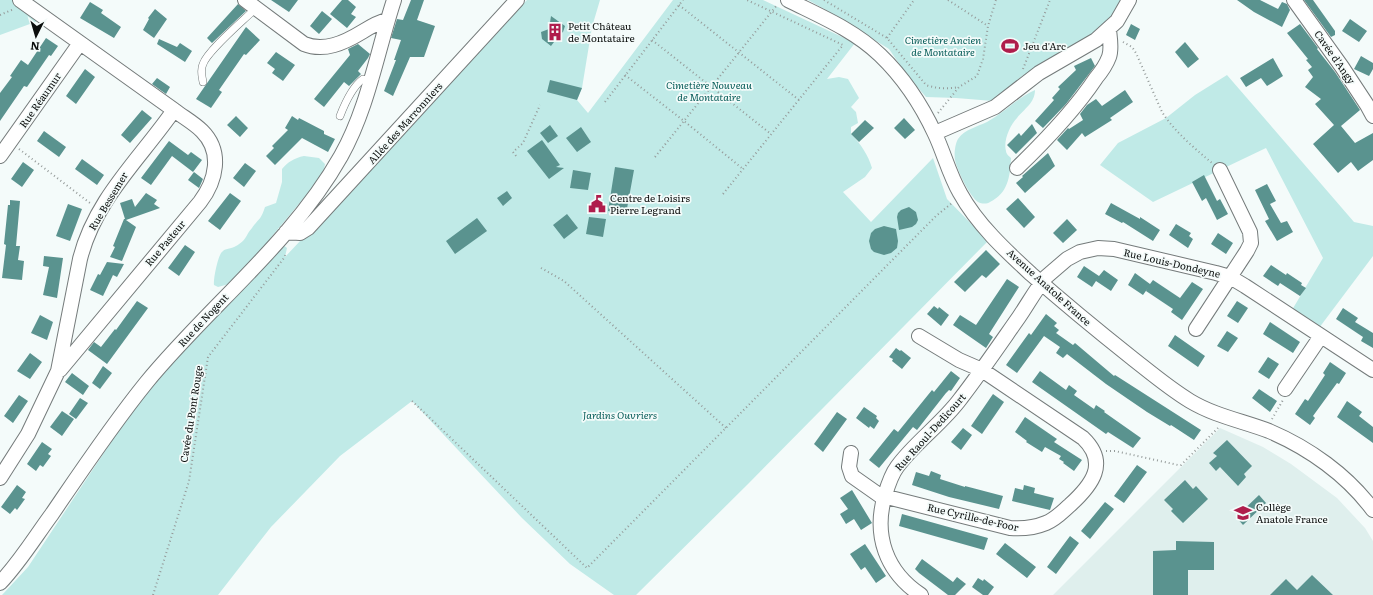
<svg xmlns="http://www.w3.org/2000/svg" width="1373" height="595" font-family="Literata,serif">
  <style>
    .built { fill: #dfefed }
    .green { fill: #c0eae7 }
    .building { fill: #5a938f }
    .lines { fill: none; stroke-linecap: round; stroke-linejoin: round }
    .service-casing { stroke: #757b7b; stroke-width: 8 }
    .minor-casing { stroke: #757b7b; stroke-width: 16 }
    .path { stroke: #959b9a; stroke-width: 2; stroke-dasharray: 1 3; stroke-linecap: butt }
    .service { stroke: #fff; stroke-width: 7 }
    .minor { stroke: #fff; stroke-width: 14 }
    .labels { text-anchor: middle; stroke-width: 3.5; stroke-linejoin: round; paint-order: stroke }
    .poi-label { font-size: 10px; fill: #0b0e0d; stroke: #f4fbfa; text-anchor: start }
    .park-label { font-size: 10px; font-style: italic; fill: #065c58; stroke: #f4fbfa }
    .street-label { font-size: 10px; fill: #0b0e0d; stroke: #f4fbfa }
  </style>
  <rect width="100%" height="100%" fill="#f4fbfa"/>
  <!-- built -->
  <path class="built" d="M1220,428L1263,447L1291,464L1337,498L1365,528L1373,541V595H1053Z"/>
  <!-- green -->
  <path class="green" d="M0,0H12L38,21L0,35Z
    M527,0H600L592,27L582,88L577,100L588,113L673,0H763L855,43L827,79L839,77L848,79L859,98L851,107L856,112L858,123L851,127V134C861,144 868,155 872,168L865,177L843,192L871,222L933,158L947,199L988,241L748,484L636,595H614L570,564L522,518L412,401L340,456L271,527L218,595H2L28,567L141,397L282,244L287,248L285,257Z
    M808,0H1121L1113,17L1090,37L1022,76L993,101L956,98L926,97L906,74L889,49L826,10Z
    M1227,75L1354,222L1373,226V256L1319,328L1292,310L1323,258L1266,148L1153,202L1100,165L1118,143L1166,118L1195,95Z
    M1035,90C1035,103 1024,109 1017,118C1010,125 1003,141 1006,151C1006,154 1009,156 1011,158C1010,177 1008,193 990,202C987,204 982,204 978,202C970,197 957,170 955,160C954,154 955,144 958,139C965,129 977,127 987,122C1004,113 1017,98 1035,90Z
    M304,156L319,158L325,164L323,175L273,235L262,251L242,269L229,284L218,287L214,285C213,280 218,255 222,252C225,248 231,249 236,246C247,240 245,236 252,228C259,218 261,220 265,207L276,203L282,182V169C288,162 294,158 304,156Z"/>
  <!-- building -->
  <path class="building" d="M271,0H298L289,12Z
    M342,0H348L356,7L351,14L356,17L347,28L330,14Z
    M411,0H424L417,20L435,26L424,57H410L393,96L384,91L396,60H394L401,40L391,38L397,19L403,20Z
    M1237,0H1260L1278,9L1282,2L1287,4L1290,10L1282,27L1254,12Z
    M1304,0H1313L1335,31V35L1331,37Z
    M90,2L103,10L101,13L121,27L114,38L80,18Z
    M238,4L246,11L212,43L207,38Z
    M155,9L167,19L154,38L143,30L149,19L148,18Z
    M322,11L332,19L319,34L310,26Z
    M551,16L565,26L563,32L560,34L551,46L542,39L541,32L549,29Z
    M1350,19L1367,31L1359,42L1342,31Z
    M1131,24L1140,29L1135,40L1126,35Z
    M1300,24L1318,48L1317,49L1335,72L1360,110L1341,126L1355,143L1373,133V160L1358,171L1351,162L1338,173L1313,144L1334,125L1315,104L1321,99L1305,87L1313,77L1308,70L1312,67L1306,60L1308,59L1287,33Z
    M246,27L260,40L246,55L244,54L219,90L222,92L211,108L196,99Z
    M46,38L58,46L51,56L49,55L27,87L24,86L0,121V93L12,77L10,76L21,60L28,65Z
    M159,39L177,47L180,43L192,51L185,62L157,44Z
    M1185,42L1199,59L1188,68L1175,52Z
    M358,44L370,54L368,58L358,71L361,74L349,86L344,82L324,107L314,99L350,55L348,49Z
    M276,52L295,65L283,81L272,73L275,69L267,63Z
    M1361,56L1373,63V69L1369,76L1354,69Z
    M1091,58L1095,66L1066,104L1043,128L1035,121L1054,100L1052,98L1060,89L1058,87L1076,70L1074,66Z
    M1273,58L1283,76L1267,86L1261,78L1246,87L1240,78Z
    M85,69L95,77L76,104L66,96Z
    M157,78L170,87L166,94L152,84Z
    M550,80L582,88L577,100L547,92Z
    M1125,90L1133,102L1110,118L1112,120L1085,137L1082,133L1067,150L1057,140L1068,128L1069,129L1083,120L1080,114L1087,105L1096,99L1102,106Z
    M142,110L152,118L130,143L121,135Z
    M236,116L248,128L240,137L227,125Z
    M292,116L298,120L299,118L324,131V134L335,139L328,152L302,138L275,165L266,156L274,148L272,146L288,130L285,128Z
    M904,118L915,130L905,139L894,128Z
    M865,120L874,128L859,142L851,134Z
    M1032,124L1037,133L1016,154L1007,145L1019,133L1021,136Z
    M550,125L558,136L548,143L540,133Z
    M581,127L591,142L577,152L566,138Z
    M44,131L66,147L59,157L37,141Z
    M542,140L560,165L556,167L564,168L549,179L527,151Z
    M169,141L188,155L191,152L202,160L193,172L172,156L151,185L141,178Z
    M1048,153L1055,166L1025,193L1016,183L1023,177L1022,176Z
    M82,159L104,175L97,185L75,169Z
    M23,162L34,170L22,187L11,179Z
    M245,163L256,171L244,187L233,178Z
    M615,167L634,170L626,214L608,211Z
    M573,170L591,173L588,190L570,188Z
    M194,172L203,179L199,188L188,180Z
    M1204,175L1217,201L1220,199L1228,214L1217,220L1206,198L1202,201L1192,182Z
    M1267,184L1276,201L1270,204L1281,223L1287,221L1293,232L1277,241L1265,221L1269,219L1255,190Z
    M507,191L512,198L503,206L497,198Z
    M146,193L157,200L154,204L160,208L126,220L136,227L122,261L110,257L115,247L113,246L124,219H125L120,203L132,199L135,207Z
    M230,193L241,201L220,230L208,221Z
    M1018,198L1035,217L1024,228L1006,209Z
    M10,200L20,201L16,246H20L18,260L24,261L22,280L2,278L6,245L4,244L8,205H10Z
    M1111,203L1140,219V217L1160,230L1153,241L1123,222L1122,223L1105,214Z
    M68,204L82,209L70,241L56,236Z
    M909,207L916,212L918,220L916,224L912,227L899,230L897,217L898,213L901,210Z
    M567,214L578,228L564,239L553,225Z
    M589,217L606,219L603,237L586,234Z
    M477,218L487,231L455,254L446,241Z
    M1067,219L1077,230L1063,243L1053,233Z
    M1176,224L1191,233L1189,236L1193,239L1188,248L1169,235Z
    M884,226L896,229L898,241L897,248L891,253L884,255L874,252L871,249L869,241L871,233L875,229Z
    M1218,233L1233,243L1226,254L1211,244Z
    M185,245L195,252L179,276L168,268Z
    M986,250L1000,264L986,278L982,275L965,292L954,282Z
    M44,256L63,258L57,298L43,295L49,267L43,266Z
    M107,262L124,264L117,277L113,275L103,296L90,290L98,274L100,275Z
    M1271,265L1286,275L1287,273L1302,283L1301,285L1306,288L1300,296L1280,283L1278,286L1263,276Z
    M1084,266L1099,276L1104,270L1118,280L1111,291L1096,281L1092,287L1077,277Z
    M1135,273L1150,284L1153,280L1180,298L1192,282L1203,289L1182,320L1171,312L1173,309L1146,291L1148,288L1143,295L1128,285Z
    M1007,279L1019,287L989,334L993,337L986,348L953,325L960,315L976,325Z
    M137,301L148,308L107,364L88,350L94,342L101,347L115,329L116,330Z
    M1237,301L1248,308L1238,323L1227,316Z
    M934,306L938,309L939,307L949,315L941,326L927,314Z
    M1343,308L1358,318L1355,322L1373,333V348L1361,341L1363,337L1336,319Z
    M1046,314L1057,323L1054,326L1059,330L1056,333L1073,345L1075,343L1114,376L1115,375L1201,430L1194,440L1171,425L1170,426L1147,412L1106,384L1067,354L1063,358L1056,353L1060,347L1044,336L1017,373L1006,365L1029,333L1031,335Z
    M40,315L53,322L47,340L31,333Z
    M1270,322L1300,342L1293,353L1263,334Z
    M1227,331L1238,338L1228,352L1217,346Z
    M1175,335L1205,356L1198,367L1168,346Z
    M896,348L900,351L901,350L911,358L902,369L892,361L893,359L889,357Z
    M30,353L42,362L30,379L17,371Z
    M1268,357L1279,364L1269,379L1258,372Z
    M1330,362L1346,373L1339,384L1337,383L1313,416L1315,418L1310,425L1295,414L1305,399L1308,401L1325,375L1323,373Z
    M103,366L112,373L100,389L92,383Z
    M951,371L960,378L951,391L949,390L946,393L917,430L913,427L879,468L869,460L894,429L898,432L932,390L934,392Z
    M1040,371L1066,390L1069,385L1077,391L1074,395L1094,409L1096,405L1105,411L1104,412L1141,438L1133,448L1108,432L1106,434L1032,382Z
    M72,373L89,386L83,395L65,382Z
    M1259,389L1277,401L1270,412L1252,398Z
    M993,394L1004,402L982,434L971,426Z
    M19,395L28,401L13,423L4,416Z
    M80,398L88,403L76,419L69,414Z
    M1347,401L1362,412L1359,416L1373,427V443L1337,417Z
    M864,407L877,416L876,418L879,421L874,429L870,426L869,428L856,418Z
    M62,411L74,419L62,436L50,427Z
    M837,412L847,419L823,452L814,444Z
    M1025,417L1057,439L1054,442L1082,460L1074,471L1063,463L1064,462L1059,459L1061,456L1045,447L1042,452L1026,442L1027,441L1015,432Z
    M963,428L972,435L961,450L951,442Z
    M1227,440L1252,466L1244,474L1246,477L1238,486L1220,467L1216,471L1209,463L1217,456L1213,453Z
    M42,442L52,449L48,454L51,456L43,467L40,465L36,471L27,464Z
    M1137,465L1147,472L1124,503L1114,496Z
    M931,471L941,475L940,479L965,487V486L1003,496L999,509L949,497L912,485L916,472L929,476Z
    M1185,480L1193,489L1196,486L1208,499L1183,523L1171,511L1173,509L1164,500Z
    M17,485L26,492L22,498L25,499L17,510L15,508L10,514L1,507Z
    M1024,485L1035,488L1034,493L1054,498L1050,510L1012,501L1015,488L1023,490Z
    M852,490L872,523L861,530L854,519L846,524L840,514L848,509L840,498Z
    M1259,495L1266,503L1243,525L1236,517Z
    M1105,502L1114,509L1090,539L1081,531Z
    M902,514L988,538L984,550L899,526Z
    M1070,536L1079,543L1056,574L1047,567Z
    M1176,541L1214,542V570H1188V595H1153V551L1176,550Z
    M1005,543L1036,567L1027,578L996,554Z
    M865,544L886,576L876,583L865,567L861,570L850,554Z
    M922,559L953,582L957,577L966,584L955,595H948L919,573L915,569Z
    M1312,575L1333,595H1270L1286,579L1297,590Z
    M978,578L983,581L984,579L994,587L988,595H983L972,587Z"/>
  <g class="lines">
    <!-- service casing -->
    <g class="service-casing">
      <path id="service" d="M203,82C202,76 200,70 203,64C208,50 244,20 256,8
        M340,116C345,103 352,87 363,79L370,81"/>
    </g>
    <!-- minor casing -->
    <g class="minor-casing">
      <path id="minor" d="M245,0L304,44C324,52 344,43 362,32C370,27 378,22 387,20
        M788,0C820,16 854,30 880,55C903,77 922,106 935,134C944,153 949,174 960,193C977,224 1005,250 1031,274C1064,303 1098,331 1132,358C1151,373 1170,389 1190,401C1215,416 1243,421 1269,431C1309,448 1347,475 1373,510
        M1294,0L1342,67L1367,105L1373,116
        M935,133L995,107L1039,73L1096,40L1117,21L1129,0
        M0,156L80,43
        M1017,168C1046,140 1074,111 1096,78C1101,72 1106,65 1109,57C1112,49 1110,39 1109,30
        M286,232L300,233L308,228L517,0
        M1196,329L1247,251L1251,243L1250,232L1220,170
        M60,370L200,202C216,181 223,152 202,131C194,123 183,117 174,110
        M1285,389L1321,336
        M851,453L849,467L852,476L879,495L1010,528C1023,529 1034,528 1046,523C1056,519 1063,511 1070,505C1092,485 1109,463 1083,438L982,370L959,360L919,336
        M0,478L28,434L58,371L80,259C95,199 140,159 174,110L20,0
        M0,583C20,562 35,537 52,514C82,470 112,425 146,383C209,306 292,243 341,156C368,108 377,52 394,0
        M921,595C886,572 873,535 885,495C888,485 891,475 897,467C915,442 942,424 961,398C981,372 1000,344 1019,317C1028,304 1036,289 1046,277L1067,259L1080,252L1098,248L1114,249L1216,273L1230,277L1245,286L1373,370"/>
    </g>
    <!-- path -->
    <path class="path" d="M824,0L887,38L926,85C937,89 948,89 959,87
      M948,0L988,26
      M679,5L799,100
      M0,15L14,9
      M887,38L914,0
      M652,40L771,134
      M1123,42L1132,47L1136,53L1162,112C1174,131 1194,148 1212,163
      M1023,69L1050,0
      M625,75L684,121L743,169
      M605,102L683,0
      M938,113L959,87L977,76L983,59L988,26L996,0
      M19,149L90,203
      M516,156L513,152L523,143L540,105
      M655,157L777,5
      M723,194L843,45L747,0
      M541,268L564,281L726,428
      M412,401L587,568L936,216L952,203
      M1272,419L1283,400
      M1106,451H1115L1178,465H1181L1218,428
      M153,595L189,481L208,357L284,258L286,253"/>
    <!-- service -->
    <use href="#service" class="service"/>
    <!-- minor -->
    <use href="#minor" class="minor"/>
  </g>
  <!-- icons -->
  <defs>
    <g id="building-bare" transform="scale(1.38)"><path d="M-4-6H4V6H1V3H-1V6H-4ZM-2.5-4.3h1.7v1.8h-1.7ZM.8-4.3h1.7v1.8H.8ZM-2.5-1h1.7V.8h-1.7ZM.8-1h1.7V.8H.8Z" fill="#af1d4c" stroke="#f4fbfa" stroke-width="2.5" paint-order="stroke"/></g>
    <g id="stadium-bare" transform="scale(1.38)"><path d="M0-5a6.5 5 0 1 0 0 10a6.5 5 0 1 0 0-10ZM-3.5-1.8h7v3.6h-7Z" fill="#af1d4c" stroke="#f4fbfa" stroke-width="2.5" paint-order="stroke"/></g>
    <g id="civic-bare" transform="scale(1.38)"><path d="M-.6-6.5H3V-4.5H.6V-3L4-1V1h2V6H-6V1h2V-1L-.6-3ZM-1.2 2.5V6h2.4V2.5Z" fill="#af1d4c" stroke="#f4fbfa" stroke-width="2.5" paint-order="stroke"/></g>
    <g id="school-bare" transform="scale(1.38)"><path d="M0-5L7-2L0 1L-7-2ZM-4 1L0 2.5L4 1V4Q0 6-4 4Z" fill="#af1d4c" stroke="#f4fbfa" stroke-width="2.5" paint-order="stroke"/></g>
  </defs>
  <g fill-rule="evenodd">
    <use href="#building-bare" x="555" y="32"/>
    <use href="#stadium-bare" x="1010" y="46"/>
    <use href="#civic-bare" x="597" y="204"/>
    <use href="#school-bare" x="1243" y="513"/>
  </g>
  <g class="labels">
    <!-- poi labels -->
    <g class="poi-label">
      <text x="568" y="30">Petit Château<tspan x="568" dy="12">de Montataire</tspan></text>
      <text x="1023" y="50">Jeu d'Arc</text>
      <text x="610" y="202">Centre de Loisirs<tspan x="610" dy="12">Pierre Legrand</tspan></text>
      <text x="1256" y="511">Collège<tspan x="1256" dy="12">Anatole France</tspan></text>
    </g>
    <!-- park labels -->
    <g class="park-label">
      <text x="943" y="44">Cimetière Ancien<tspan x="943" dy="12">de Montataire</tspan></text>
      <text x="709" y="89">Cimetière Nouveau<tspan x="709" dy="12">de Montataire</tspan></text>
      <text x="620" y="419">Jardins Ouvriers</text>
    </g>
    <!-- street labels -->
    <g class="street-label">
      <text transform="translate(1335 57) rotate(55)" y="4">Cavée d'Angy</text>
      <text transform="translate(40 100) rotate(-55)" y="4">Rue Réaumur</text>
      <text transform="translate(405 123) rotate(-48)" y="4">Allée des Marronniers</text>
      <text transform="translate(108 201) rotate(-59)" y="4">Rue Bessemer</text>
      <text transform="translate(165 243) rotate(-50)" y="4">Rue Pasteur</text>
      <text transform="translate(1172 263) rotate(13)" y="4">Rue Louis-Dondeyne</text>
      <text transform="translate(1049 287) rotate(42)" y="4">Avenue Anatole France</text>
      <text transform="translate(203 320) rotate(-47)" y="4">Rue de Nogent</text>
      <text transform="translate(191 414) rotate(-81)" y="4">Cavée du Pont Rouge</text>
      <text transform="translate(930 432) rotate(-48)" y="4">Rue Raoul-Dedicourt</text>
      <text transform="translate(973 517) rotate(13)" y="4">Rue Cyrille-de-Foor</text>
    </g>
  </g>
  <!-- north arrow -->
  <g transform="translate(36 36) rotate(185)" stroke="#f4fbfa" stroke-width="3" paint-order="stroke">
  <path d="M0-3L7 15L0 10L-7 15Z" fill="#0b0e0d"/>
  <text y="-6" font-size="11" font-weight="bold" text-anchor="middle" fill="#0b0e0d">N</text>
  </g>
</svg>
